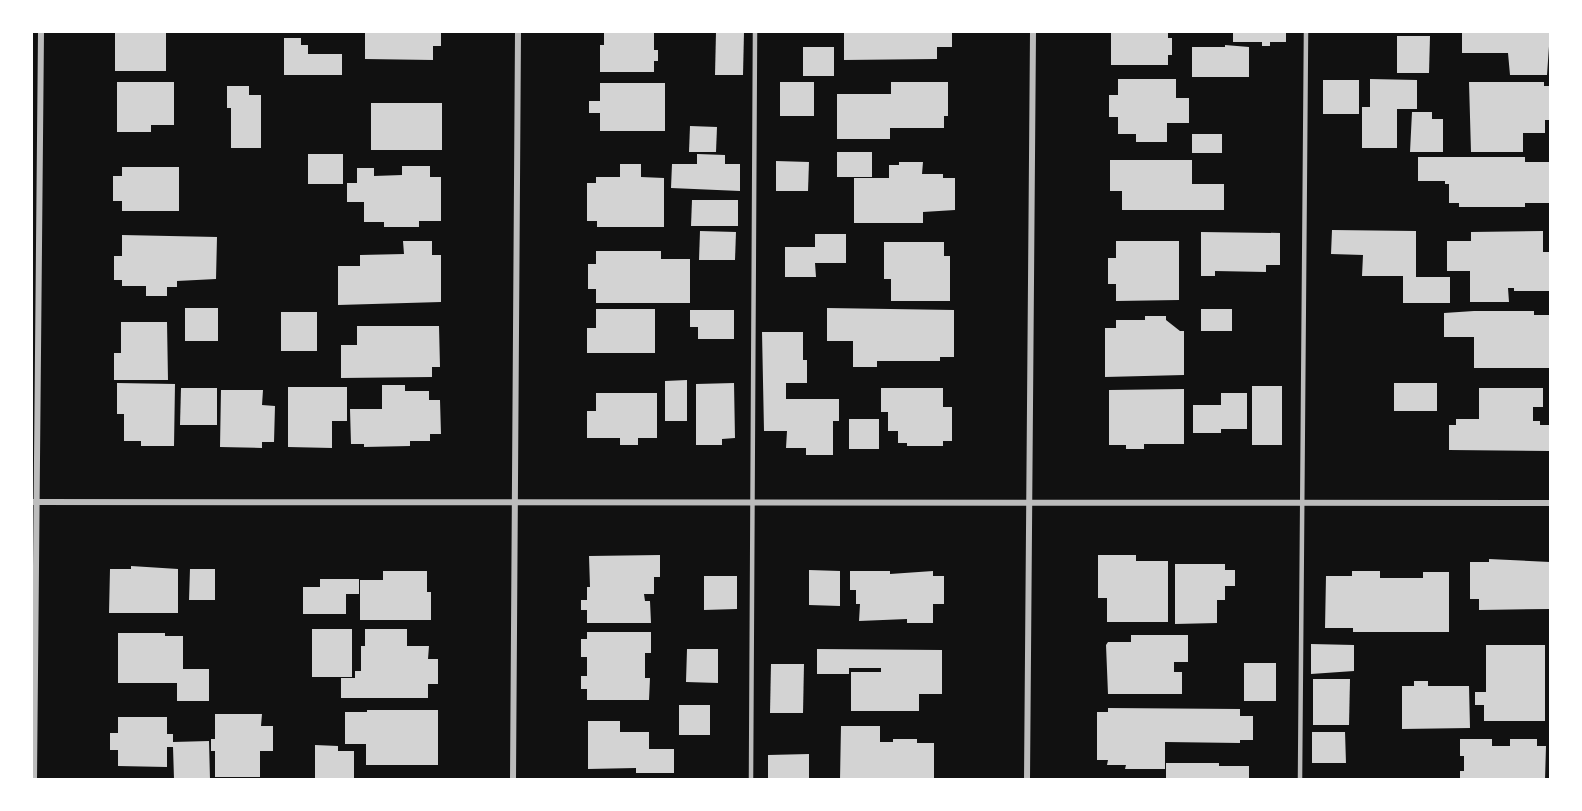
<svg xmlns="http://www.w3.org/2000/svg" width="1582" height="811" font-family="'DM Sans',sans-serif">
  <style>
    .building { fill: #d3d3d3 }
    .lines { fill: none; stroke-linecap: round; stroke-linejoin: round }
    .service { stroke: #bcbcbc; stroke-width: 4.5 }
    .minor { stroke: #bcbcbc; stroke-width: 6 }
  </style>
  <rect width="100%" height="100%" fill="#111"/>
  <g class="building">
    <rect x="115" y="32" width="51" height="39"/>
    <polygon points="365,32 441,32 441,46 433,46 433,60 365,59"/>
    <polygon points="604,32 654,32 654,50 658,50 658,61 654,61 654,72 600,72 600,45 604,45"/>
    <polygon points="716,32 744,32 743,75 715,75"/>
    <polygon points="844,32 952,32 952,47 937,47 937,59 844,60"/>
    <polygon points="1111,32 1168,32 1168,38 1172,38 1172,55 1168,55 1168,65 1111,65"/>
    <polygon points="1233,32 1286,32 1286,42 1270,42 1270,46 1262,46 1262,42 1233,42"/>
    <polygon points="1462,32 1550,32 1547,75 1510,75 1508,53 1462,53"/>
    <polygon points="1397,36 1430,36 1429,73 1397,73"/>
    <polygon points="284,38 301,38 301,45 308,45 308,54 342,54 342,75 284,75"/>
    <polygon points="1225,45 1249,47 1249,77 1192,77 1192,47 1225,47"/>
    <rect x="803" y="47" width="31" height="29"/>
    <polygon points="1118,79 1176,79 1176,98 1189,98 1189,123 1167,123 1167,142 1136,142 1136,134 1118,134 1118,117 1109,117 1109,95 1118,95"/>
    <polygon points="1370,79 1417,80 1417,109 1397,109 1397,148 1362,148 1362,107 1370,107"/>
    <rect x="1323" y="80" width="36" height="34"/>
    <polygon points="117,82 174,82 174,125 151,125 151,132 117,132"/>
    <rect x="780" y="82" width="34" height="34"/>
    <polygon points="891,82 948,82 948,116 944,116 944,128 890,128 890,139 837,139 837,94 891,94"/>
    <polygon points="1469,82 1544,82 1544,86 1550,86 1550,120 1545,120 1545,133 1523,133 1523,152 1471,152"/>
    <polygon points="600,83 665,83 665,131 600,131 600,113 589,113 589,101 600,101"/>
    <polygon points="227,86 249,86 249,95 261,95 261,148 231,148 231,108 227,108"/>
    <rect x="371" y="103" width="71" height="47"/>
    <polygon points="1412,112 1432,112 1432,119 1443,119 1443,152 1410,152"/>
    <polygon points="690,126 717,127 716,152 689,152"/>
    <rect x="1192" y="134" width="30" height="19"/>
    <rect x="837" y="152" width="35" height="25"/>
    <rect x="308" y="154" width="35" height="30"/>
    <polygon points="697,154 725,155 725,164 740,164 740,191 671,188 672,164 697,164"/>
    <polygon points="1418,157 1525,157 1525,162 1550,162 1550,203 1525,203 1525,207 1459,207 1459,203 1449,203 1449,184 1445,184 1445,181 1418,181"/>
    <polygon points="1110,160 1192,160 1192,184 1224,184 1224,210 1122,210 1122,191 1110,191"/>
    <polygon points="776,161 809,162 808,191 776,191"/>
    <polygon points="899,162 923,162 922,174 943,174 943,178 955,178 955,210 923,212 923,223 854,223 854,178 889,178 889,165 899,165"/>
    <polygon points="620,164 641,164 641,177 664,178 664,227 597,227 597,221 587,221 587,183 596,183 596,177 620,177"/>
    <polygon points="402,166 430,166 430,177 441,177 441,221 419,221 419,227 384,227 384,222 364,222 364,202 347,202 347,183 357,183 357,168 374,168 374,176 402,175"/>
    <polygon points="122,167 179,167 179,211 122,211 122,201 113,201 113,176 122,176"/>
    <polygon points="692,200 738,200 738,226 691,226"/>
    <polygon points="1332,230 1416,231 1416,277 1450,277 1450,303 1403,303 1403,276 1362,276 1363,255 1331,254"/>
    <polygon points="700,231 736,232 735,260 699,260"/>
    <polygon points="1543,231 1543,252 1550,252 1550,291 1514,291 1514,288 1508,288 1509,302 1470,302 1470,271 1447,271 1447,241 1471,241 1471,232"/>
    <polygon points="1201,232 1280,233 1280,265 1266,265 1266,272 1215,271 1215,276 1201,276"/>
    <polygon points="815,234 846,234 846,263 815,263 816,277 785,277 785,247 815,247"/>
    <polygon points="122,235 217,237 216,279 177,281 177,287 167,287 167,296 146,296 146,286 122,286 122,280 114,280 114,256 122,256"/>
    <polygon points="403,241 432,241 432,255 441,255 441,302 338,305 338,266 360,266 360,255 404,254"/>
    <polygon points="1116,241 1179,241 1179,300 1116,301 1116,284 1108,284 1108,258 1116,258"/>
    <polygon points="884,242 944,242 944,256 950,256 950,301 891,301 891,279 884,279"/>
    <polygon points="596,251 661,251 661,259 690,259 690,303 596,303 596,289 588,289 588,264 596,264"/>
    <rect x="185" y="308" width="33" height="33"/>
    <polygon points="827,308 954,310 954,357 940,357 940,361 877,361 877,367 853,367 853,341 827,341"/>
    <polygon points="596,309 655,309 655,353 587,353 587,328 596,328"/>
    <rect x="1201" y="309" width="31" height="22"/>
    <polygon points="690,310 734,310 734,339 698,339 698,327 690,327"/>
    <polygon points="1474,311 1534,311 1534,315 1550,315 1550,368 1474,368 1474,337 1444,337 1444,313"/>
    <rect x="281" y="312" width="36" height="39"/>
    <polygon points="1145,316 1166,316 1166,320 1180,331 1184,331 1184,375 1105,377 1105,328 1116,328 1116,320 1145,320"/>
    <polygon points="121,322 167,322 168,380 114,380 114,353 121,353"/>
    <polygon points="357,326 439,326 440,367 432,367 432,377 341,378 341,345 357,345"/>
    <polygon points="762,332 803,332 803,360 807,360 807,383 786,383 786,399 839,399 839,421 833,421 833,455 806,455 806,448 786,448 787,431 764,431"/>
    <polygon points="687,380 687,421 665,421 665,381"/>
    <polygon points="117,383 175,384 174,446 141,446 141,441 124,441 124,414 117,414"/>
    <polygon points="734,383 735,438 722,439 722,445 696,445 696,384"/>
    <rect x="1394" y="383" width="43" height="28"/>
    <polygon points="382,385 405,385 405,391 429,391 429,400 440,400 441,434 430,434 430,441 410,441 410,446 364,447 364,444 351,444 350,409 382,409"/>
    <rect x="1252" y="386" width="30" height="59"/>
    <polygon points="288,387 347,387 347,421 332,421 332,448 288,447"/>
    <polygon points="181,388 217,388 217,425 180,425"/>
    <polygon points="881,388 943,388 943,407 952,407 952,441 943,441 943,446 907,446 907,443 898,443 898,431 888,431 888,412 881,412"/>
    <polygon points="1479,388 1543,388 1543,407 1533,407 1533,421 1540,421 1540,425 1550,425 1550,451 1449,450 1449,425 1456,425 1456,419 1479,419"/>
    <polygon points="1184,389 1184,444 1144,444 1144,449 1126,449 1126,445 1109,445 1109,390"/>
    <polygon points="221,390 263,390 262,405 275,406 274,442 262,442 262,448 220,447"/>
    <polygon points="596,393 657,393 657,438 638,438 638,445 620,445 620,438 587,438 587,411 596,411"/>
    <polygon points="1221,393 1247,393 1247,429 1221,429 1221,433 1193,433 1193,405 1221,405"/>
    <rect x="849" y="419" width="30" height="30"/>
    <polygon points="660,555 660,577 654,577 654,594 644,594 645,601 650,601 651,623 587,623 587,610 581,610 581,600 587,600 587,587 590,587 589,556"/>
    <polygon points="1098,555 1136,555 1136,561 1168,561 1168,622 1107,622 1107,598 1098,598"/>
    <polygon points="1489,559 1550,562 1550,609 1479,610 1479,599 1470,599 1470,562 1489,562"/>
    <polygon points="1175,564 1225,564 1225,570 1235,570 1235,586 1225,586 1225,600 1217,600 1217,623 1175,624"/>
    <polygon points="131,566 178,569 178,613 109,613 110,569 131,569"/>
    <polygon points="190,569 215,569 215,600 189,600"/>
    <polygon points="809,570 840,571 840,606 809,605"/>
    <polygon points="383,571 427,571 427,592 431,592 431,620 360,620 360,580 383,580"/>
    <polygon points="850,571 890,571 890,574 933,571 933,576 944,576 944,604 933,604 933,623 907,623 907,619 859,621 860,604 856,604 856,590 850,590"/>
    <polygon points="1352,571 1380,571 1380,578 1423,578 1423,572 1449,572 1449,632 1353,632 1353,628 1325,628 1326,576 1352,576"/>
    <polygon points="704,576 737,576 737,609 704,610"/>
    <polygon points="320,579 359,579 359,594 346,594 346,614 303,614 303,587 320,587"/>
    <rect x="312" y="629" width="40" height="48"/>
    <polygon points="365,629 407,629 407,646 429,646 428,659 438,659 438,684 428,684 428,698 341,698 341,678 355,678 355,671 361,671 361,646 365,646"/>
    <polygon points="587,632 651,632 651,653 645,653 645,678 650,678 649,700 587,700 587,689 581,689 581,676 587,676 587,657 581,657 581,639 587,639"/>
    <polygon points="118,633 165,633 165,636 183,636 183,669 209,669 209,701 177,701 177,683 118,683"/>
    <polygon points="1131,635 1188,635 1188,662 1174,662 1174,672 1182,672 1182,694 1108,694 1106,645 1108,642 1131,642"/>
    <polygon points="1311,644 1354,645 1354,671 1311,674"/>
    <polygon points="1486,645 1545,645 1545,721 1484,721 1484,705 1475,705 1475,692 1486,692"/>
    <polygon points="687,649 718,649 718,683 686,682"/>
    <polygon points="817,649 942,650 942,694 919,694 919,711 851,711 851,672 881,672 881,668 849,668 849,674 817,674"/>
    <rect x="1244" y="663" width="32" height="38"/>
    <polygon points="771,664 804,664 803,713 770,713"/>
    <polygon points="1313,679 1350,679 1349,725 1313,725"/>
    <polygon points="1414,681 1428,681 1428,686 1469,686 1470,728 1402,729 1402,686 1414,686"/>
    <rect x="679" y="705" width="31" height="30"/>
    <polygon points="1108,708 1240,709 1240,716 1253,716 1253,740 1240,740 1240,743 1165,742 1165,769 1125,769 1126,765 1107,765 1108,760 1097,760 1097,712 1108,712"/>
    <polygon points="367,710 438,710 438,765 366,765 366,744 345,744 345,712 367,712"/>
    <polygon points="215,714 262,714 261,726 273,726 273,751 260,751 260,777 215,777 215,751 211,751 211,739 215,739"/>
    <polygon points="118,717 167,717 167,734 173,734 173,742 209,741 210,779 174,779 173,747 167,747 167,767 118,766 118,750 110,750 110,733 118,733"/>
    <polygon points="588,721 620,721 620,732 649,732 649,749 674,749 674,773 636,773 636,768 588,769"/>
    <polygon points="841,726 880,726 880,742 893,742 893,739 917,739 917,743 934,743 934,780 840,780"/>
    <polygon points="1312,732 1345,732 1346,763 1312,763"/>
    <polygon points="1460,739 1492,739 1492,746 1510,746 1510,739 1537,739 1537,746 1546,746 1545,780 1460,780 1460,771 1464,771 1464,756 1460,756"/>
    <polygon points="315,745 338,746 338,751 354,751 354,779 315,779"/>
    <polygon points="809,754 809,780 768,780 768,755"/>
    <polygon points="1166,763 1219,763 1219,766 1249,766 1249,780 1166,780"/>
  </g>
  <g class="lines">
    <g class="service">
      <polyline points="751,780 755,32"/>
      <polyline points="1300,780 1306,32"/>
    </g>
    <g class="minor">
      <polyline points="32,502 1550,503"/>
      <polyline points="34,780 41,32"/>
      <polyline points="513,780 518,32"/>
      <polyline points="1027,780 1033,32"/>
    </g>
  </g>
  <rect width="1582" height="811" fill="none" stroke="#ffffff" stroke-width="66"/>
</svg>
